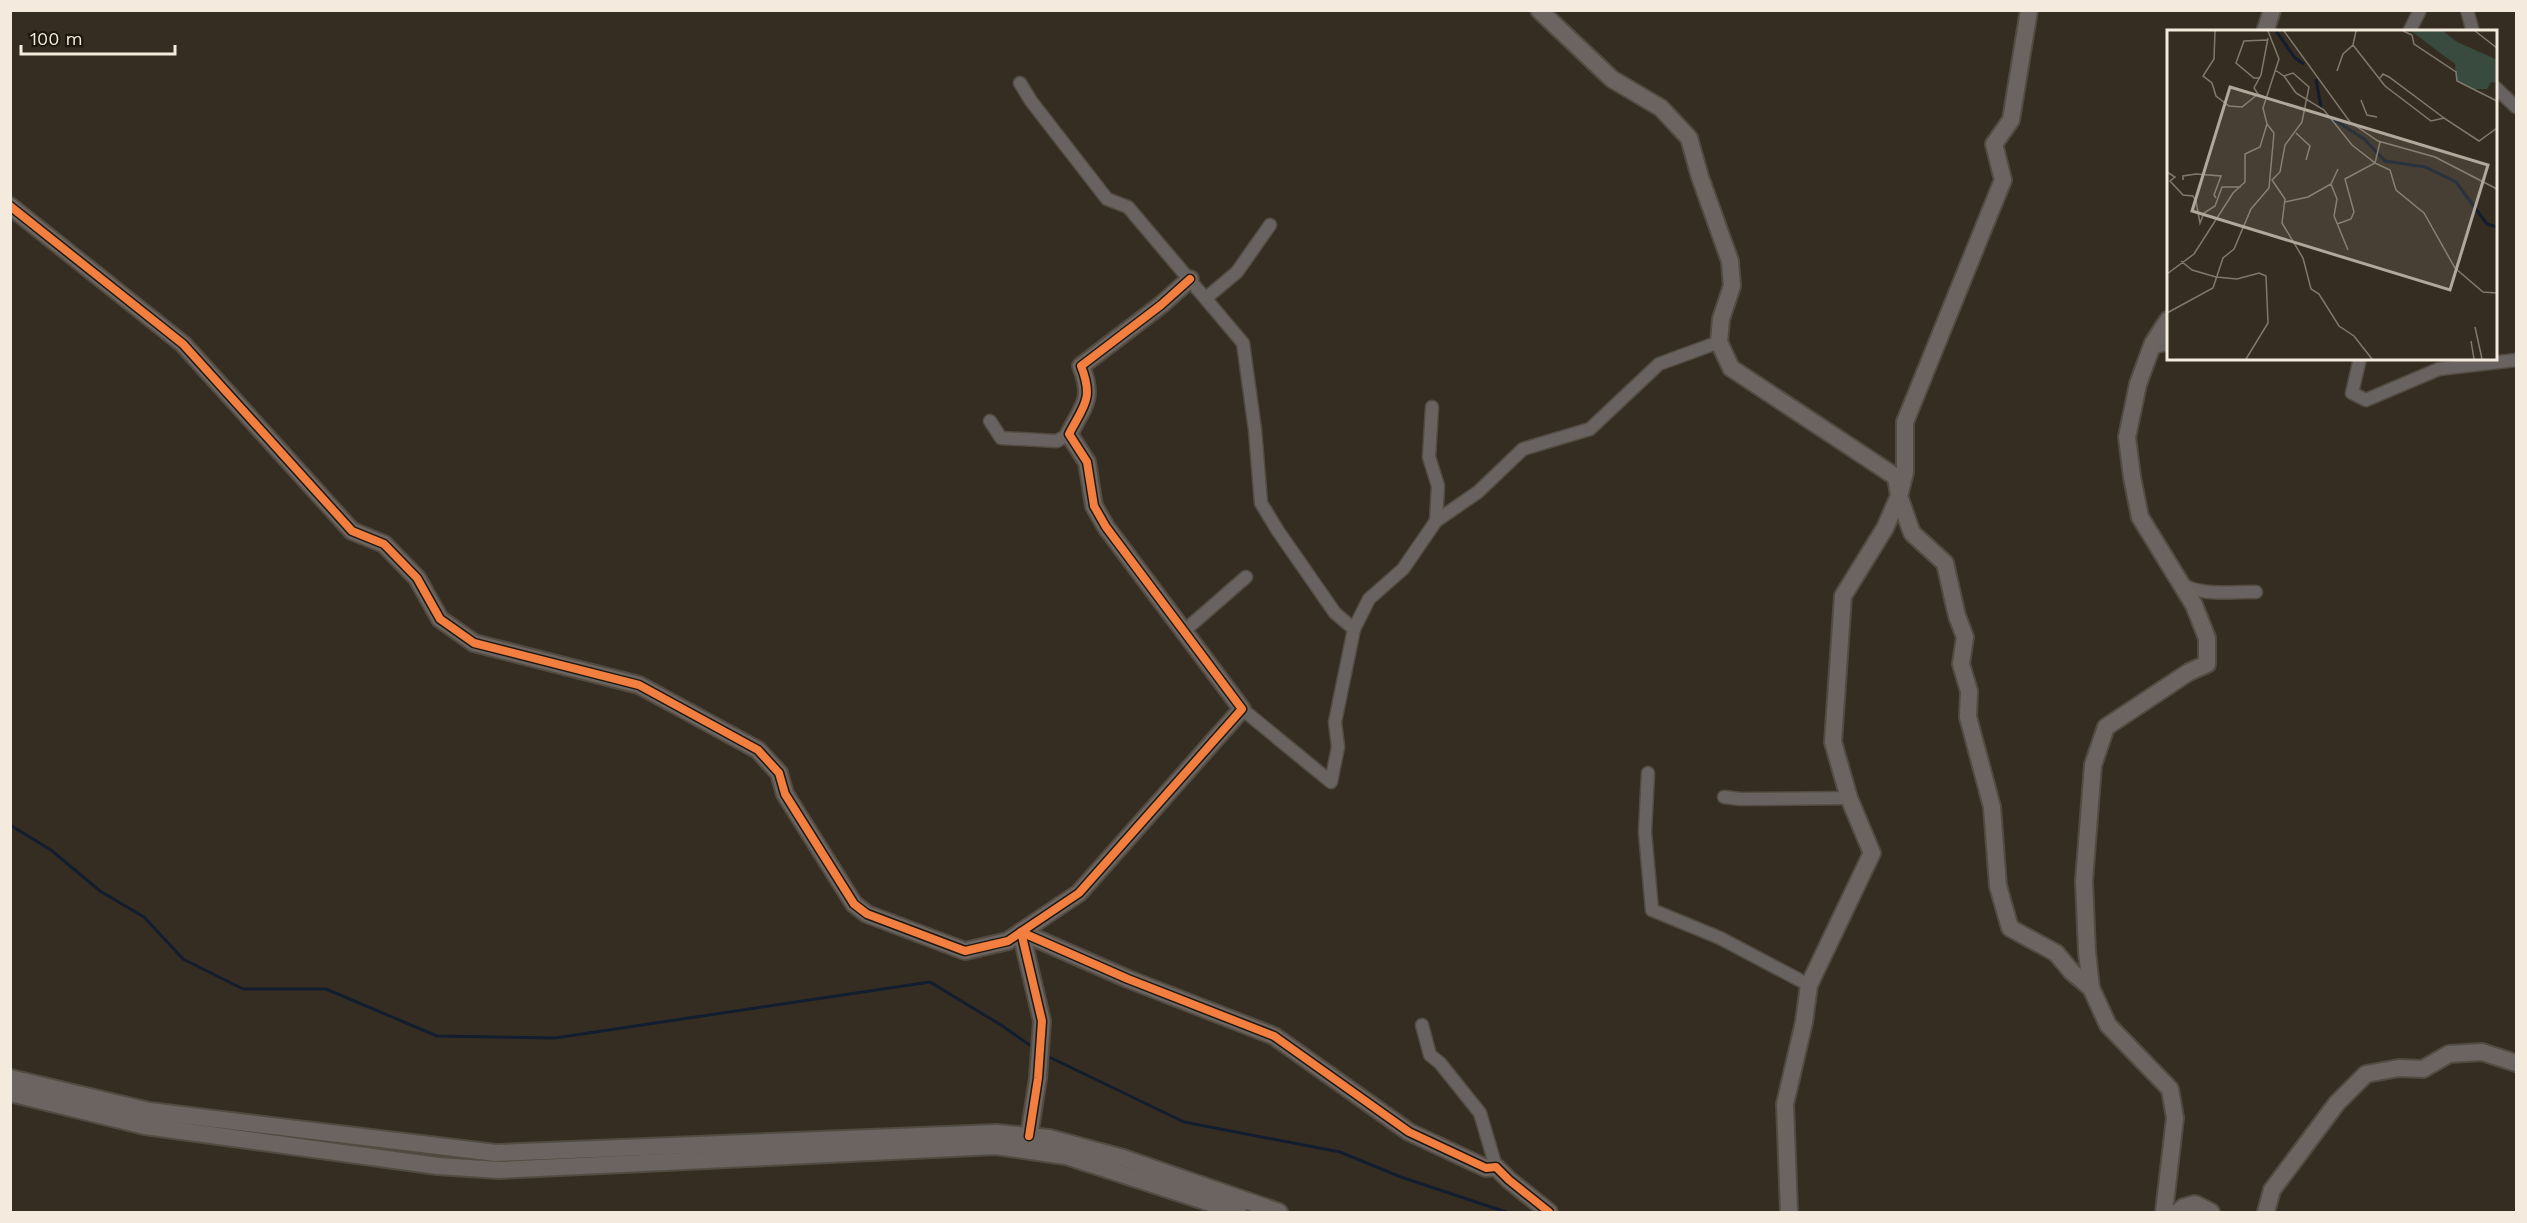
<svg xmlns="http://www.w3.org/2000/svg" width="2527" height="1223" font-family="'Work Sans',sans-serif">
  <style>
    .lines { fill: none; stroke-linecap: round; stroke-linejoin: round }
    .stream { stroke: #121e30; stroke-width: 3 }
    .street-casing { stroke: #524b41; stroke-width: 15 }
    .secondary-casing { stroke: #524b41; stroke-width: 20 }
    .street { stroke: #686360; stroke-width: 12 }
    .secondary { stroke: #6b6460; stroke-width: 16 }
    .cycleway-casing { stroke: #1f180f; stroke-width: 11 }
    .cycleway { stroke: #f27e40; stroke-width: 8 }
    .inset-river { fill: none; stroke: #121e30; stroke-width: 3 }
    .inset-road { fill: none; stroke: #81796d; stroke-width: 1.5 }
    .view { fill: #b1a89c; fill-opacity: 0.15; stroke: #b1a89c; stroke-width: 3 }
    .inset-edge { fill: none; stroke: #f4ebde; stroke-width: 3 }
  </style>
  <rect width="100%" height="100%" fill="#352d21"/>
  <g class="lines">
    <g class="stream">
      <polyline points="10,825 51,850 100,891 144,917 183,959 243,989 326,989 437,1036 555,1038 930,982 1001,1025 1034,1048"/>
      <polyline points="1045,1055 1184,1122 1340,1152 1401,1177 1506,1212"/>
    </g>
    <g class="street-casing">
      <g id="street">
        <polyline points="2467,10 2473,32"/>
        <polyline points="2409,32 2420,10"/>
        <polyline points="1020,83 1031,101 1107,199 1128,207 1243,343 1255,430 1261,503 1278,531 1335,613 1354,629 1335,722 1338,747 1331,782 1242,709"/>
        <polyline points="2496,88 2516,107"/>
        <polyline points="1206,298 1237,272 1270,225"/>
        <polyline points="2151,348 2168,344"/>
        <polyline points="2360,358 2352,393 2366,400 2439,369 2516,360"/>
        <polyline points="1432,407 1429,457 1438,486 1436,521"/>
        <polyline points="990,421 1001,438 1057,441 1069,434"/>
        <path d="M2181,583C2198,597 2234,591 2256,592"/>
        <polyline points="1354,629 1369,599 1403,569 1436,521 1478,492 1523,449 1590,429 1659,364 1719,342"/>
        <polyline points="1184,631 1246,577"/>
        <polyline points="1648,773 1645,832 1652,910 1720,938 1809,985"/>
        <polyline points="1724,797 1740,799 1849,798"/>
        <polyline points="1422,1025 1430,1055 1440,1063 1480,1113 1496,1167"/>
      </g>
    </g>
    <g class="secondary-casing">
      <g id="secondary">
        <polyline points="1539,10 1612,79 1661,108 1689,138 1700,177 1730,261 1732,286 1721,319 1719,342 1731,368 1896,477 1899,496 1885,528 1843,596 1833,742 1849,798 1872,853 1809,985 1804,1022 1785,1104 1789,1212"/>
        <polyline points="2029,10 2011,120 1994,144 2003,180 1905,422 1905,472 1899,496 1912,533 1945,563 1957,616 1965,637 1961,664 1969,691 1968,717 1992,807 1998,886 2010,928 2056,953 2072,972 2091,988"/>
        <polyline points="2265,32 2272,10"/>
        <polyline points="10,206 183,344 352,531 384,544 417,578 440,619 474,643 639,685 758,750 779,773 785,794 854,904 867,914 965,951 1008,941 1021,932 1042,1021 1038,1078 1029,1136"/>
        <path d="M1190,279L1161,305L1081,366C1094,399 1084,405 1069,434L1087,462L1094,506L1106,527L1242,709L1079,893L1021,932L1128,979L1274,1036L1409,1132L1486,1168L1496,1167L1509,1180L1549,1212"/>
        <polyline points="10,1078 149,1111 496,1153 996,1133 1049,1138 1123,1158 1279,1212"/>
        <polyline points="10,1093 145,1126 438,1166 499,1170 996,1146 1066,1156 1238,1212"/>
        <polyline points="2164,1212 2175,1118 2170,1089 2108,1025 2091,988 2087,952 2084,881 2093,765 2106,727 2189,672 2207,664 2207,638 2194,605 2140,517 2132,477 2127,437 2138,384 2153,343 2168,320"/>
        <polyline points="2178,1212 2184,1207 2195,1204 2211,1212"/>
        <polyline points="2266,1212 2272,1190 2337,1103 2366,1074 2399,1068 2423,1069 2449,1054 2482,1052 2516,1063"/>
      </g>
    </g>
    <use href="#street" class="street"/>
    <use href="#secondary" class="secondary"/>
    <g class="cycleway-casing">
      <g id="cycleway">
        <polyline points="10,206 183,344 352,531 384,544 417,578 440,619 474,643 639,685 758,750 779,773 785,794 854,904 867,914 965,951 1008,941 1021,932 1042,1021 1038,1078 1029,1136"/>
        <path d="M1190,279L1161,305L1081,366C1094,399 1084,405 1069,434L1087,462L1094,506L1106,527L1242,709L1079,893L1021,932L1128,979L1274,1036L1409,1132L1486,1168L1496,1167L1509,1180L1549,1212"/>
      </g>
    </g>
    <use href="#cycleway" class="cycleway"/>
  </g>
  <g transform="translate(2167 30)">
    <rect width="330" height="330" fill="#352d21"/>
    <path d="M244,1H276L290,12L322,26L330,30V53L324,52L320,59H306L289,50L288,34Z" fill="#394a3f"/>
    <path class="inset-river" d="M109,1L128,28L137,34M149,49L154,77M166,89L197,109L218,131L258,137L289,152L320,194L330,197"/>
    <path class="inset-road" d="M48,1L47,29L36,46L45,53L49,66L62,76L75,77L91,64L100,68M117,1L183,92L211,111L268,127L330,159M236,1L245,5L247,14L289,42L290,51L330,71M308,1L330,18M186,15L218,56L264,91L277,88L312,111L330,98M108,40L117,46L126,43L142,57L135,92L118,115L113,142L105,150L118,169L115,193L136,228L144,259L152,264L172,296L187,306L205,329M170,41L176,24L186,15L189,1M117,46L129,63L157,80L185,115L208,133L178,149L187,182L184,189L170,194M93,48H87L69,33L77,11L100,10M213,48L216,44L222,47L277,88M91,64L87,58L94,45L101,8M194,70L200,85L210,87M129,103L143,116L139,130M213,112L208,133L223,140L229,160L257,183L288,238L316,262L330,263M171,139L164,154L170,169L167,186L181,220M0,142L8,147L3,151L16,165L26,166L29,171L33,193L37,183L48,176L55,157H74M16,150V146L29,144L54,146L47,165L49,168M118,172L141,167L164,154M14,231L25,240L49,247L70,249L92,243L99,246L101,293L79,329M0,244L27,224L66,163L78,152V124L93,117L100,94L96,78L112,29L101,1M0,283L46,258L56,228L67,219L84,179L102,158L107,103L100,94M308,297L315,329M304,311L307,329"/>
    <path class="view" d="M63,57L321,135L283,260L25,181Z"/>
    <rect width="330" height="330" class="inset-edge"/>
  </g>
  <rect width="2527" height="1223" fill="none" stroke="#f4ebde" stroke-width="24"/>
  <path d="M21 45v9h154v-9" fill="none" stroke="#f4ebde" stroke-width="3"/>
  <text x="30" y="45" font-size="18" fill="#f4ebde" stroke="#1f180f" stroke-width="4.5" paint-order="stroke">100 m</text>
</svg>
